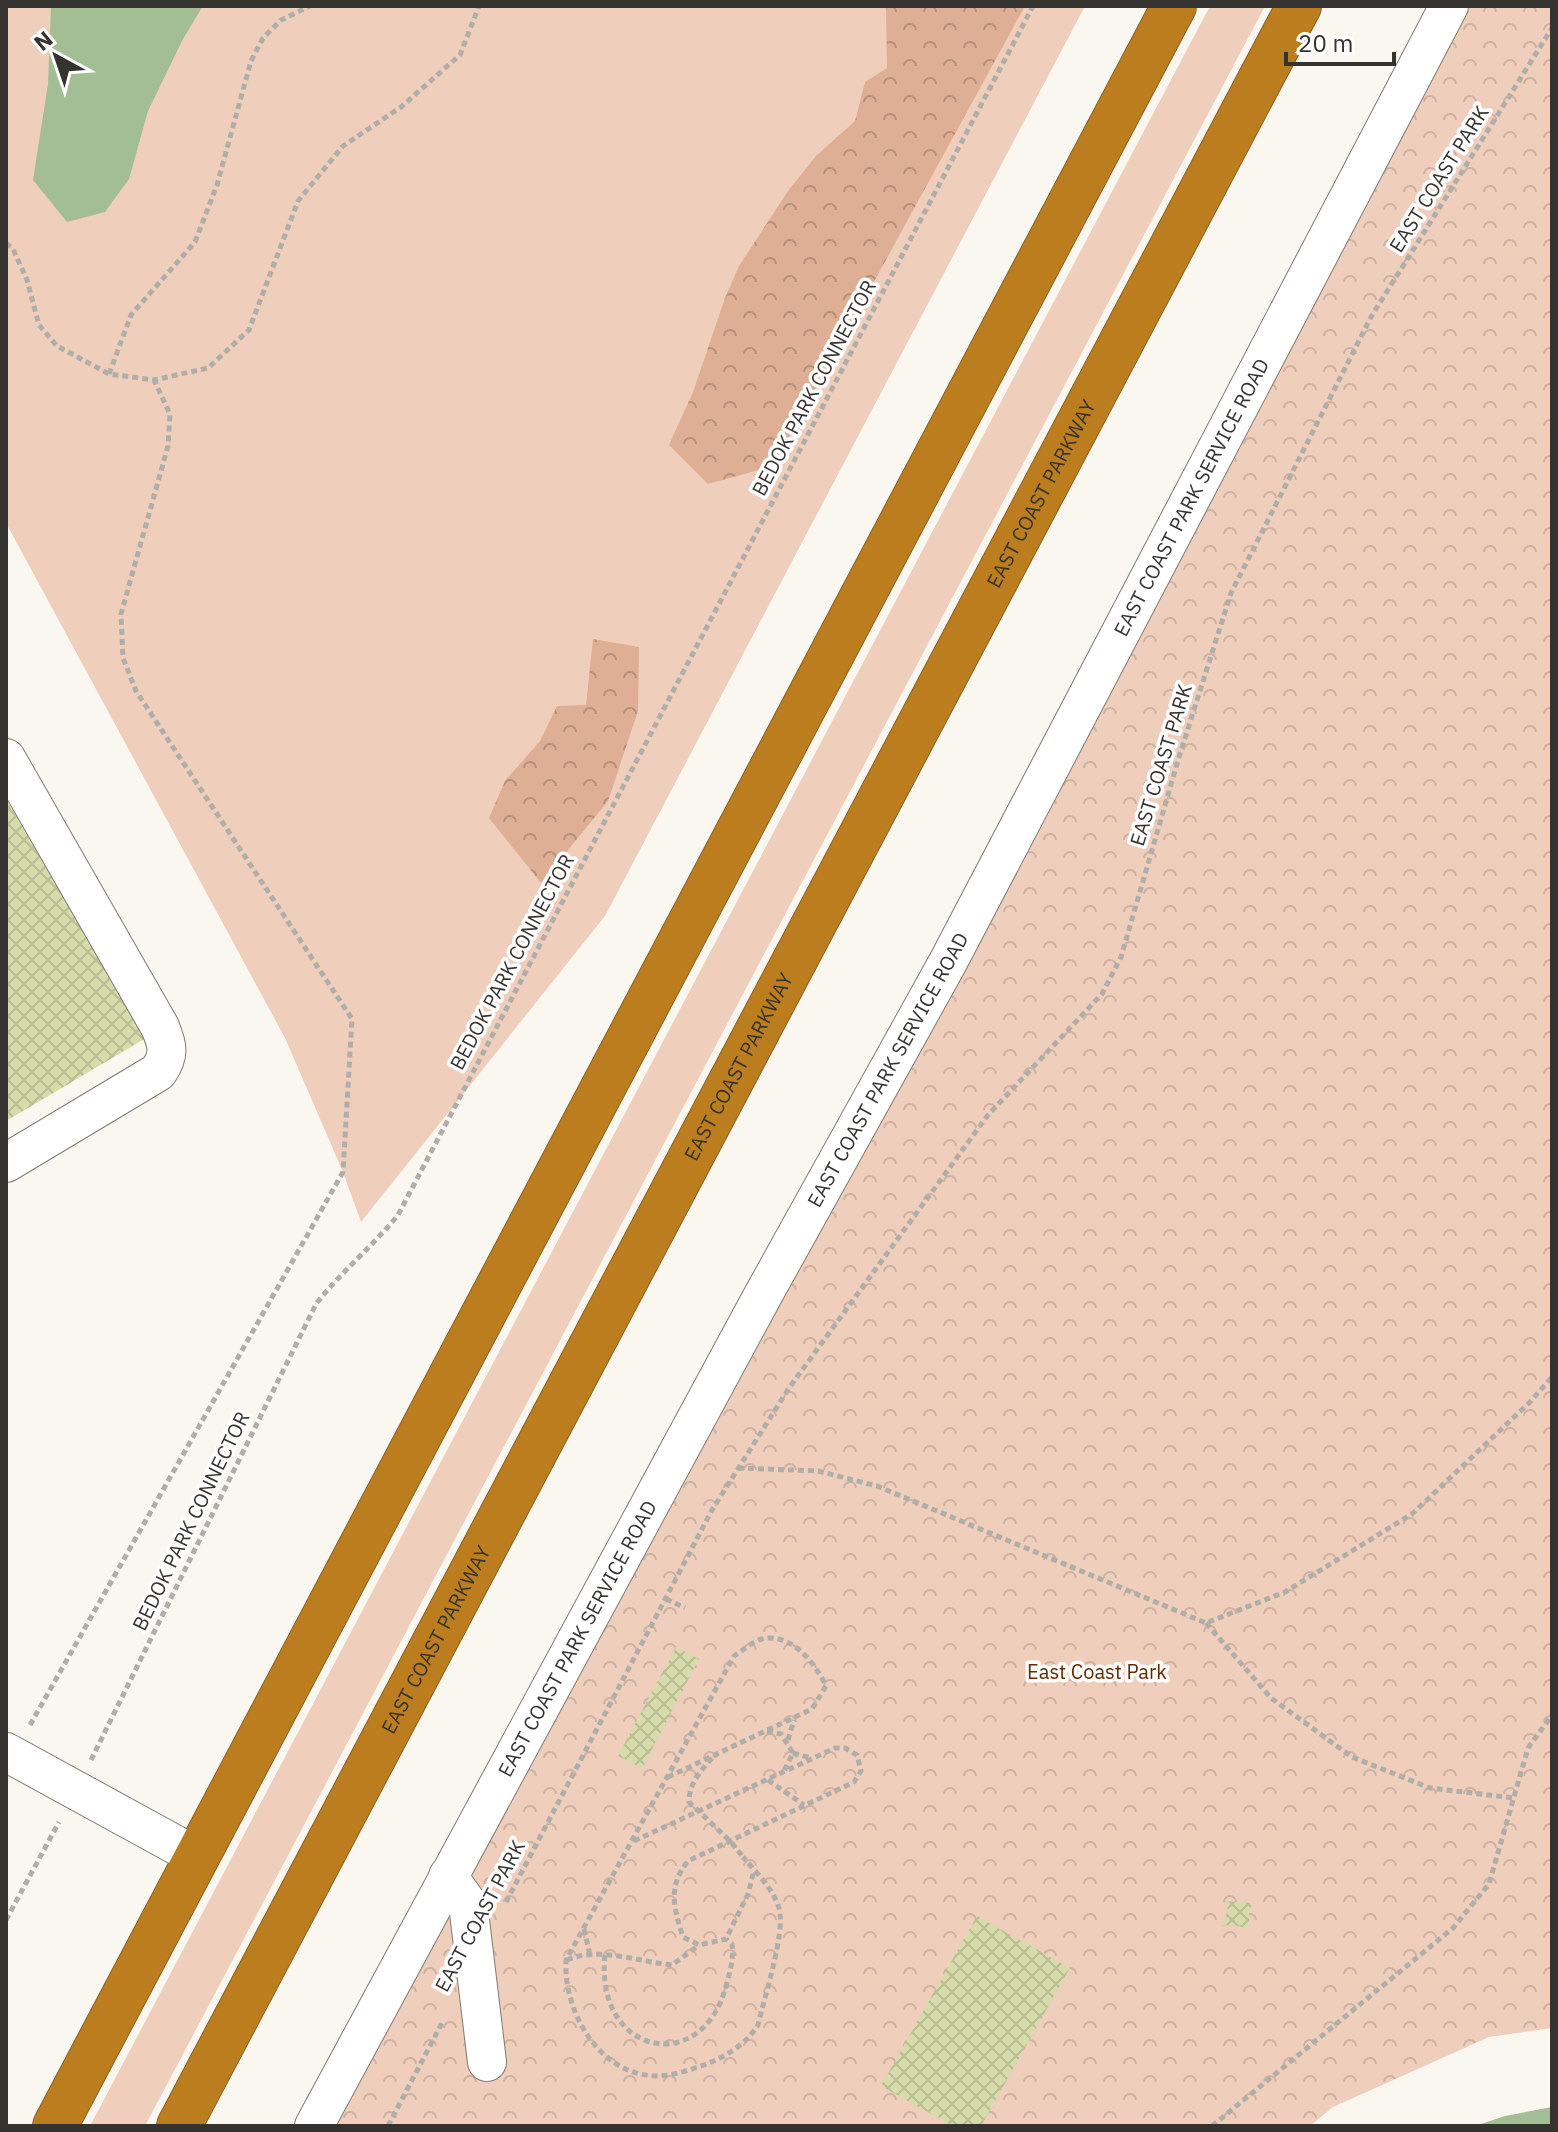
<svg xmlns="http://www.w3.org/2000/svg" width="1558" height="2132" font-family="'IBM Plex Sans',sans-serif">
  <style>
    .grass { fill: #efcebc }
    .forest { fill: url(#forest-crowns) }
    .park { fill: url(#park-crowns) }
    .water { fill: #a3be94 }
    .building { fill: url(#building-cross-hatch) }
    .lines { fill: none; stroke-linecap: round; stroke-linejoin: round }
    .minor-casing { stroke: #7d7b74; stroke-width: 40 }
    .highway-casing { stroke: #8c6324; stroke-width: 46 }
    .path { stroke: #b1aea9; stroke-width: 5; stroke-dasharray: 6 4; stroke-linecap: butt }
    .minor { stroke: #fff; stroke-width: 38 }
    .highway { stroke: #bb7d1e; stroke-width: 44 }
    .labels { text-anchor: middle; stroke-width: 7; stroke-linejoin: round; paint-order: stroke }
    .street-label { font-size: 20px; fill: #343330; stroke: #fff }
    .park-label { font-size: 20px; fill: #622900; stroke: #fff }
  </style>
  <defs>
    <pattern id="forest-crowns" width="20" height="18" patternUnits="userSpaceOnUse" patternTransform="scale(2)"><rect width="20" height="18" fill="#deaf95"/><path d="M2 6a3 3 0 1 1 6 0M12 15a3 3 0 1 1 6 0" fill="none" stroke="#b58f7a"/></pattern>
    <pattern id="park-crowns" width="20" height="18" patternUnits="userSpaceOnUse" patternTransform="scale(2)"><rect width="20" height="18" fill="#efcebc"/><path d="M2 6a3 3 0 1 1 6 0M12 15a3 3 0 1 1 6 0" fill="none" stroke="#ceb1a2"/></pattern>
    <pattern id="building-cross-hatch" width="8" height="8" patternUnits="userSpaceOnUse" patternTransform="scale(2)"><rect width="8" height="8" fill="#d6dcaa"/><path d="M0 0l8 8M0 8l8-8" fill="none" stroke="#b8bd93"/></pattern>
  </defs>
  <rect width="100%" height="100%" fill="#faf7f0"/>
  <g class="grass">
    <polygon points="6,6 1085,6 605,916 361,1222 343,1172 285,1038 6,523"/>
    <polygon points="1210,6 1265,6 145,2126 90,2126"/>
  </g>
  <g class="forest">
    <polygon points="886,6 1025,6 773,466 708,484 669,445 693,392 725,298 739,266 788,191 816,156 855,121 865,82 887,68"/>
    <polygon points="593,639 639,647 638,711 608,801 541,883 489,818 505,781 540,741 557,706 586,705"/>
  </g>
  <polygon class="park" points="1458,6 1552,6 1552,2028 1489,2037 1333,2107 1310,2126 333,2126"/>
  <g class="water">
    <polygon points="51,6 203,6 183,39 148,111 129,179 105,212 67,222 33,180 48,84"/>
    <polygon points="1552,2107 1552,2126 1475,2126 1505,2116"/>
  </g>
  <g class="building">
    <polygon points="6,799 146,1038 6,1121"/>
    <polygon points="676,1647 699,1659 642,1768 618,1756"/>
    <polygon points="1225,1901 1252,1903 1249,1912 1249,1929 1233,1925 1222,1926 1228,1909"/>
    <polygon points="977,1916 1070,1968 981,2126 953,2126 881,2086"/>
  </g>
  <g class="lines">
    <g class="minor-casing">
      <g id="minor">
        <path d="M6,758L160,1027C168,1046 170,1055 158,1072L6,1163"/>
        <polyline points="6,1752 196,1856"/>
        <polyline points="448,1876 468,1904 487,2062"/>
        <path id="s1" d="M314,2126L762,1297L948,962L1449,6"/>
      </g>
    </g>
    <g class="highway-casing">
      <g id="highway">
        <polyline points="55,2126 1174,6"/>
        <path id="s2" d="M179,2126L1299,6"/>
      </g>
    </g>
    <g class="path">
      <polyline points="6,243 13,249 27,280 39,325 57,346 109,374 154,380 208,368 249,330 298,201 343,146 401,107 460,55 479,6"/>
      <polyline points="109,374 131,315 195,242 217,185 251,61 263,38 281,20 310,6"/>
      <polyline points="738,1468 818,1471 877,1486 1206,1623 1285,1592 1412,1514 1530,1402 1552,1377"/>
      <polyline points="666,1599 685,1608"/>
      <polyline points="1206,1623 1271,1698 1352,1757 1430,1788 1514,1798"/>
      <polyline points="30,1725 343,1172 352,1019 136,691 123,658 121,614 168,446 170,414 154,380"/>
      <polyline points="767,1731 781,1734 793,1753 784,1771"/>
      <polyline points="788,1740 794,1720"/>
      <polyline points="793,1753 811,1758"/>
      <path d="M712,1758C700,1772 689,1783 689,1802L730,1841L744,1858"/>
      <path d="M91,1760L316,1304C341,1272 372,1247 398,1215L1033,6"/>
      <path d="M668,1777L812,1709L826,1686C815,1663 791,1632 762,1639C753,1641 742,1651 734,1656L566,1960C563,2011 599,2075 656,2076C671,2076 690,2070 704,2065C727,2056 745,2045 758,2025C764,1998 786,1932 779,1908C773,1889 756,1872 743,1857"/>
      <polyline points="768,1780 804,1805"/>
      <path d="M634,1841L835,1748H845L857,1755L861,1771L854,1782L688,1861C667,1887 674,1908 683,1937L699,1945L726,1939L748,1894L753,1874L751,1870"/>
      <polyline points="506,1902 712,1510 789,1388 988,1115 1102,994 1121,957 1179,757 1231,593 1371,317 1552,28"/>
      <polyline points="6,1920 59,1822"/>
      <polyline points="584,1929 590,1955"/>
      <path d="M605,1955C594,2055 702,2078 726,1986C730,1971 734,1959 732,1944L726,1939"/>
      <path d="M567,1960C599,1946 639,1962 672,1965L699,1945"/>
      <polyline points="388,2126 443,2021"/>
      <polyline points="1212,2126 1453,1928 1489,1884 1528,1748 1552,1715"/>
    </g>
    <use href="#minor" class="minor"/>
    <use href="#highway" class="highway"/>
  </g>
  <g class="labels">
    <g class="street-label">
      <text transform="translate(1439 179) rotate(-58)" y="7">EAST COAST PARK</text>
      <text transform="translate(814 388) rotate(-62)" y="7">BEDOK PARK CONNECTOR</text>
      <text dy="7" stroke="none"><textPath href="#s2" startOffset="1846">EAST COAST PARKWAY</textPath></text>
      <text dy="7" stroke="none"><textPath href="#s1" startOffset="1850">EAST COAST PARK SERVICE ROAD</textPath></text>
      <text transform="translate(1161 765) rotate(-73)" y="7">EAST COAST PARK</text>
      <text transform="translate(512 962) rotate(-62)" y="7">BEDOK PARK CONNECTOR</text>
      <text dy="7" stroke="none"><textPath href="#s2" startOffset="1198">EAST COAST PARKWAY</textPath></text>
      <text dy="7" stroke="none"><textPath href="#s1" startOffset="1202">EAST COAST PARK SERVICE ROAD</textPath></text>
      <text transform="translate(191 1521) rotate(-64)" y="7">BEDOK PARK CONNECTOR</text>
      <text dy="7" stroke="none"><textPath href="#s1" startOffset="554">EAST COAST PARK SERVICE ROAD</textPath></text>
      <text dy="7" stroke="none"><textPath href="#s2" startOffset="550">EAST COAST PARKWAY</textPath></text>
      <text transform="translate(480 1916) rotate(-62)" y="7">EAST COAST PARK</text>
    </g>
    <g class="park-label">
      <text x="1097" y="1679">East Coast Park</text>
    </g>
  </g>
  <rect width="1558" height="2132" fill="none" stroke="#343330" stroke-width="16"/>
  <g transform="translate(56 56) rotate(320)" stroke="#ffffff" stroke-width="6" paint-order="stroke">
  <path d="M0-6L14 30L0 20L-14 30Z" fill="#343330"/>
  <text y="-12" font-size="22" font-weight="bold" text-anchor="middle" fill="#343330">N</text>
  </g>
  <path d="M1286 52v12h108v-12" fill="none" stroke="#343330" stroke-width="4"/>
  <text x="1298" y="52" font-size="24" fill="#343330" stroke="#ffffff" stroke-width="6" paint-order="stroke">20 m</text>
</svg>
